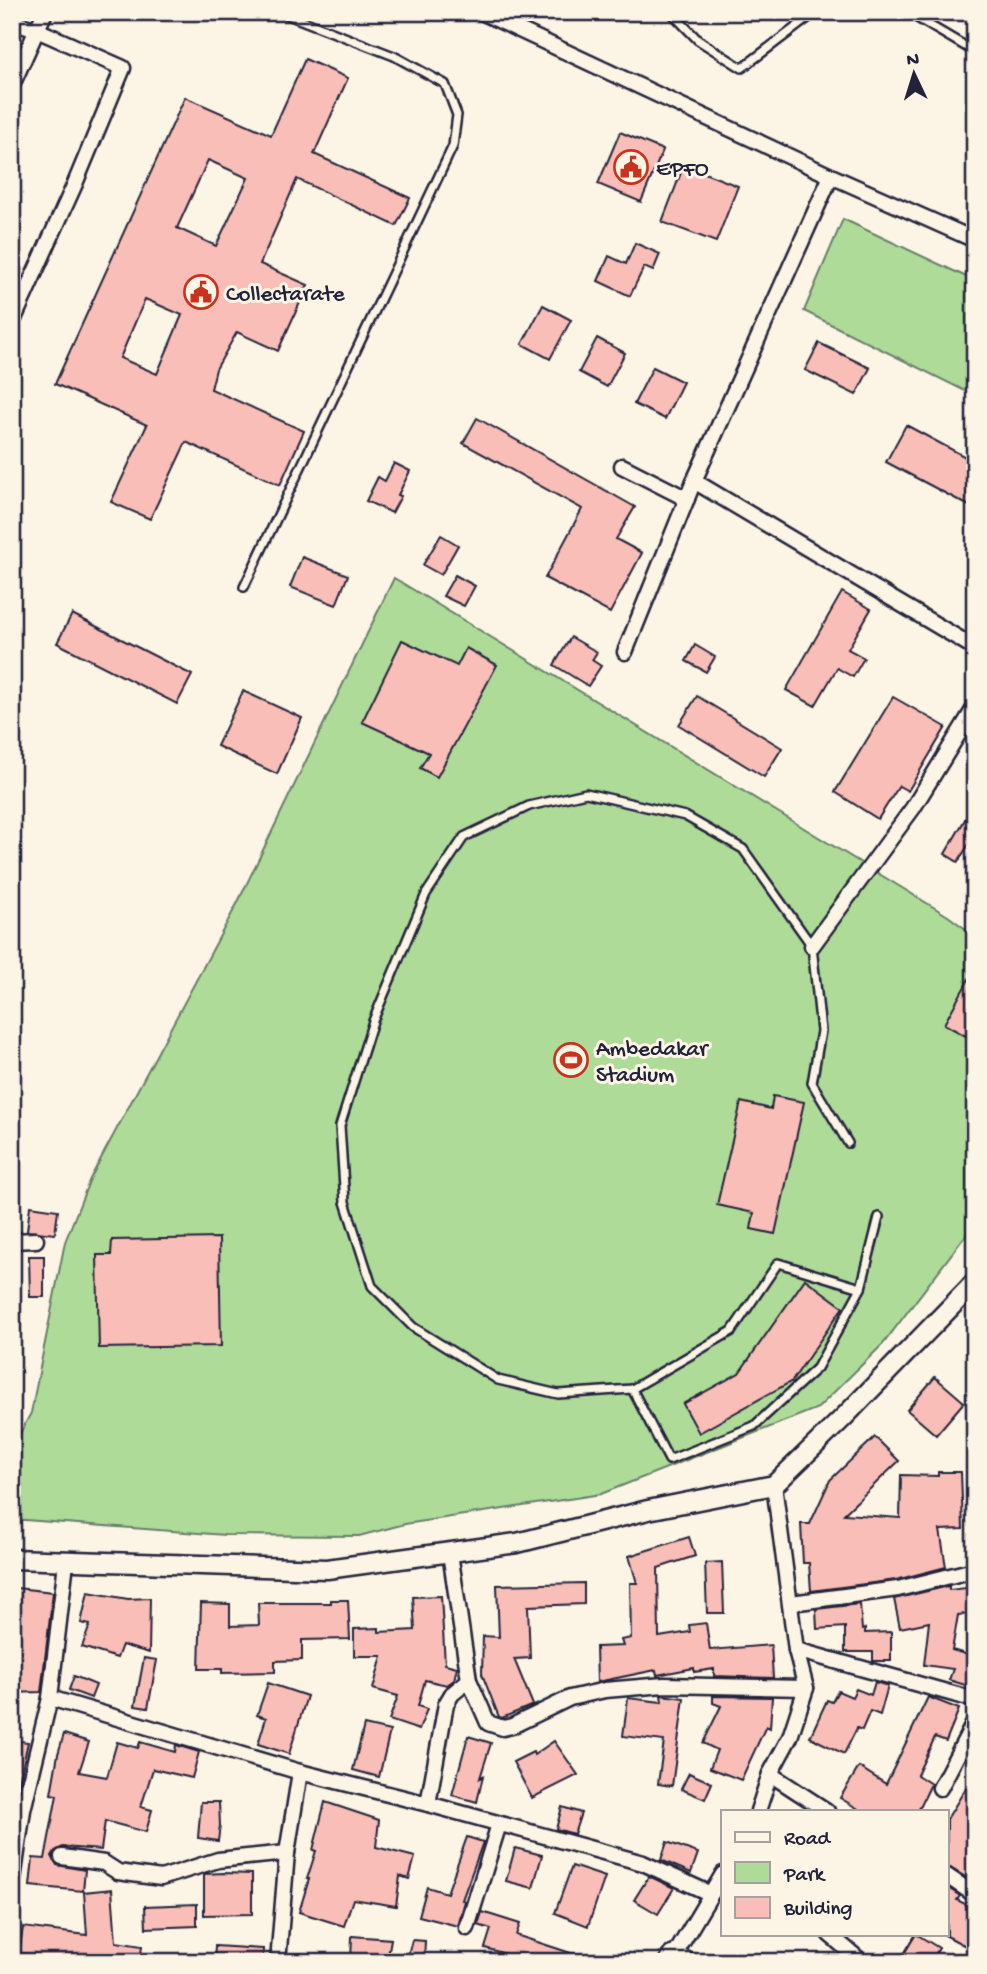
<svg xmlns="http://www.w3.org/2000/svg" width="987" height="1974" font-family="'Gochi Hand',sans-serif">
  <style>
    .green { fill: #afdb99; stroke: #687e6a; stroke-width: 2 }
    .building { fill: #f9beb7; stroke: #22223b; stroke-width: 2; fill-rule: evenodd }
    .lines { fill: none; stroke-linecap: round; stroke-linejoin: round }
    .service-casing { stroke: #22223b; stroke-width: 12 }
    .minor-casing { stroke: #22223b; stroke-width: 19 }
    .tertiary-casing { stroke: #22223b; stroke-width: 23 }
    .service { stroke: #fcf5e5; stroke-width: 7 }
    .minor { stroke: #fcf5e5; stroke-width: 14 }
    .tertiary { stroke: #fcf5e5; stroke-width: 18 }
    .labels { text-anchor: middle; stroke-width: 6; stroke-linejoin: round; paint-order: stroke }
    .poi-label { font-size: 23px; fill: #22223b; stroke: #fcf5e5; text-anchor: start }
  </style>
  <rect width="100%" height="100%" fill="#fcf5e5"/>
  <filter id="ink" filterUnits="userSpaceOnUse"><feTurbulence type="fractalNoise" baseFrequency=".0143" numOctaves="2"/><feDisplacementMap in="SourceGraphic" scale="14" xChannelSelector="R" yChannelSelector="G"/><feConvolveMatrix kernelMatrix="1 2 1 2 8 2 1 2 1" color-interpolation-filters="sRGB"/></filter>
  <g filter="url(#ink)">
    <g class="green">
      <polygon points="843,219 975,281 975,396 804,311"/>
      <polygon points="394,578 948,916 975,936 975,1223 883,1344 818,1408 601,1494 405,1524 359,1536 225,1535 12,1519 12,1448 31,1413 65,1242 90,1179 238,902"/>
    </g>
    <g class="building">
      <path d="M305,59L348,78L314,154L410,198L396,226L297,179L260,264L308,285L278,351L237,332L216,369L211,389L304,431L280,485L186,442L150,519L111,502L147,425L55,384L185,97L271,135ZM208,160L248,178L216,246L177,228ZM145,299L182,315L157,374L120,358Z"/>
      <polygon points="620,132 663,150 641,202 598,184"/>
      <polygon points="684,165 738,186 716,242 662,222"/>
      <polygon points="635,243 660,254 653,271 644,267 630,296 598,281 609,256 626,264"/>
      <polygon points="543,305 571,320 550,359 522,344"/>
      <polygon points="597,338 625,353 607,387 579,372"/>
      <polygon points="819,343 870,368 856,395 805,370"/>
      <polygon points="653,367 683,382 665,419 634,404"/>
      <polygon points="477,418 635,507 616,539 642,553 610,613 545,578 582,509 463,443"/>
      <polygon points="906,425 975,462 975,509 886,462"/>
      <polygon points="394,463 410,471 398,495 401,496 392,513 366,501 378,477 385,481"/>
      <polygon points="441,535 458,545 441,575 423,565"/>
      <polygon points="302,557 348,575 336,605 290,587"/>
      <polygon points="455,575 475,586 464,606 443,596"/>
      <polygon points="842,592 871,609 848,649 864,658 853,677 837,668 815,706 786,690"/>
      <polygon points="72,614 192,675 177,704 57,643"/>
      <polygon points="571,637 597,652 592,660 601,666 588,686 554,665"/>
      <polygon points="402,640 457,666 466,648 497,665 437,777 420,768 429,753 362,722"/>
      <polygon points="695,645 715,657 706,672 686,661"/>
      <polygon points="243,691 302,718 277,774 217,746"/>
      <polygon points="697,696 782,748 764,777 679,725"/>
      <polygon points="893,697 946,727 908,791 899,786 878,819 835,792"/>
      <polygon points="975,802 975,834 958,862 945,854"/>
      <polygon points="975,968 975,1041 944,1024"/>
      <polygon points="773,1096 804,1102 775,1234 751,1229 754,1213 717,1205 741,1102 771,1109"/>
      <polygon points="30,1206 58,1210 55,1234 27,1231"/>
      <polygon points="219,1238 221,1346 99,1348 97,1255 111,1255 112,1240"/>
      <polygon points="29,1256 44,1256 44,1297 30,1297"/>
      <polygon points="805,1279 843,1307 792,1381 699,1433 683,1404 739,1373"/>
      <polygon points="935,1377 964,1402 936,1435 907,1410"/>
      <polygon points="875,1437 899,1461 844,1514 900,1518 901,1475 938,1476 938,1472 961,1472 963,1529 940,1530 946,1567 896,1580 811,1591 809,1563 803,1563 801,1524 810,1524 830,1480"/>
      <polygon points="689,1537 695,1556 658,1568 659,1637 690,1632 689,1625 706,1623 710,1650 771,1645 773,1678 714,1676 714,1669 694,1672 694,1668 657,1675 656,1670 597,1682 596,1647 623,1646 621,1640 631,1638 630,1583 637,1583 629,1556"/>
      <polygon points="722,1562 724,1613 707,1613 705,1563"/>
      <polygon points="584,1583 584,1604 528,1606 530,1658 514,1659 533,1705 502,1718 499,1717 482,1674 483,1636 499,1637 497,1585"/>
      <polygon points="949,1586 949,1590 975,1587 975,1613 958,1615 952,1650 975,1657 975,1688 949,1680 953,1669 924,1665 929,1622 900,1628 894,1599"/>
      <polygon points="16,1588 53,1592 41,1692 12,1693 12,1625"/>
      <polygon points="88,1592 128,1599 150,1598 149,1653 122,1645 117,1658 82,1647 90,1625 81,1623"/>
      <polygon points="441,1596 445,1664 457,1667 454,1680 447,1685 425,1680 418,1706 427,1709 419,1730 389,1720 398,1696 373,1689 382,1656 354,1656 354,1629 379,1628 379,1632 415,1630 413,1597"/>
      <polygon points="331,1600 348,1600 350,1639 302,1640 302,1660 275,1661 275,1672 222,1673 222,1669 199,1669 201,1603 230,1604 230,1626 259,1625 258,1603 331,1603"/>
      <polygon points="860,1604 862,1630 865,1629 865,1633 891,1632 891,1661 873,1661 873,1652 845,1652 845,1627 817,1629 816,1609"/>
      <polygon points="144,1658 157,1660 148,1708 135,1706"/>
      <polygon points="74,1676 96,1685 91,1698 69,1690"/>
      <polygon points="875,1682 888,1686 880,1715 870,1711 862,1730 857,1728 844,1754 810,1737 827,1700 832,1702 838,1691 852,1697 856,1689 871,1695"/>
      <polygon points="268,1683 307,1696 289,1754 258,1744 266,1718 257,1715"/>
      <polygon points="661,1695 684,1698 672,1786 658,1784 664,1741 623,1736 628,1698 662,1702"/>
      <polygon points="713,1696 772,1697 770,1728 766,1726 741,1780 710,1768 717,1750 703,1743 721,1706 713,1703"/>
      <polygon points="928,1697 959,1709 946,1741 935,1737 917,1775 931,1784 918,1811 862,1811 840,1798 859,1767 886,1784"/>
      <polygon points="364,1725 390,1731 379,1777 353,1770"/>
      <polygon points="64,1734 89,1742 79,1772 107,1777 117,1742 138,1748 140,1742 175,1752 176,1745 199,1752 192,1778 153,1769 141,1807 152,1810 146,1832 105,1821 101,1850 63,1847 55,1851 52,1856 57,1865 85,1870 83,1891 30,1886 33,1858 45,1859 57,1795 51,1794 58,1754"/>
      <polygon points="468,1736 491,1743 480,1778 483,1776 477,1802 452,1795"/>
      <polygon points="12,1740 28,1742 16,1796 12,1796"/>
      <polygon points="554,1741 578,1775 532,1798 513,1762 533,1752 534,1755"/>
      <polygon points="689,1773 712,1783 705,1799 681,1789"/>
      <polygon points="975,1773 975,1879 971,1877 969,1879 947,1866 947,1819"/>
      <polygon points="201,1802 219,1802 220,1825 218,1841 198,1838"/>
      <polygon points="325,1802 379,1820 376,1847 415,1857 409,1879 400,1876 396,1906 353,1899 344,1926 299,1912 309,1879 307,1879 316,1851 313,1850"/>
      <polygon points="562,1807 581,1813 574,1834 556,1829"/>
      <polygon points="467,1837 483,1842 462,1900 465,1901 458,1926 419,1916 427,1887 447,1893"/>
      <polygon points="667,1842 698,1853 691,1873 661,1860"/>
      <polygon points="515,1848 542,1855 533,1888 506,1881"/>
      <polygon points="572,1866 605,1877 588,1926 555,1913"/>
      <polygon points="224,1873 252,1874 252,1914 204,1915 204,1874"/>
      <polygon points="649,1876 674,1888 658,1914 634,1900"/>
      <polygon points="947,1887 960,1896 957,1900 975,1909 975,1951 943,1934 947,1934"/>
      <polygon points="112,1889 116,1942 142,1946 140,1962 74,1962 19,1953 23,1927 87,1935 84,1892"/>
      <polygon points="197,1904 197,1926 146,1928 145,1906"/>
      <polygon points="482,1912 520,1924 516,1935 589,1959 589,1962 533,1962 485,1948 491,1929 478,1925"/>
      <polygon points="916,1934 939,1948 931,1962 899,1962"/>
      <polygon points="352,1936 391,1939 387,1962 351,1962"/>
      <polygon points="412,1940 425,1941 424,1962 406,1962"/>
      <polygon points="215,1946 263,1949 263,1962 214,1962"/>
    </g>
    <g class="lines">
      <g class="service-casing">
        <g id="service">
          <polyline points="671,12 698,40 742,68 816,12"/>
          <polyline points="907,12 975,52"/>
          <polyline points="244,587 453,146 457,115 445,84 394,56 280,12"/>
          <polyline points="848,1143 812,1083 821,1031 812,946 743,849 685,816 586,793 529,806 464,837 426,894 373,1021 340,1126 345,1202 372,1286 413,1327 498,1380 558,1394 632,1389 732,1331 778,1263 861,1288"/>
          <polyline points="632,1389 669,1460 754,1426 817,1368 861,1288 879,1217"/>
        </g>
      </g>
      <g class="minor-casing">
        <g id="minor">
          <polyline points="481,12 831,176 975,240"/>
          <polyline points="12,22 37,30 123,68 74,186 12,323"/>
          <polyline points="12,85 45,12"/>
          <polyline points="622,466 687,499"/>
          <polyline points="694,481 975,648"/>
          <polyline points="625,652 694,481 831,176"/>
          <polyline points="812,946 913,808 975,707"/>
          <polyline points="12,1241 36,1240"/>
          <polyline points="450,1553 469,1680 488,1723 503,1728 512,1726 570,1698 605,1690 664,1685 806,1688"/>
          <polyline points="66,1562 50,1698 300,1772 428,1804 643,1863 711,1894"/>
          <polyline points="791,1603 898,1589 966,1572"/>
          <polyline points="796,1650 975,1700"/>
          <polyline points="770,1774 827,1811"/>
          <polyline points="940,1788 975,1721"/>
          <polyline points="428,1804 446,1704 452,1694 469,1680"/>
          <polyline points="758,1811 770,1774 790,1737 806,1688 796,1650 774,1485"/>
          <polyline points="62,1857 104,1863 118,1872 161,1878 218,1860 287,1853"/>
          <polyline points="947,1876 975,1895"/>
          <polyline points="12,1887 23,1810 50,1698"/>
          <polyline points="467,1928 499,1824"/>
          <polyline points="829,1934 862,1962"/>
          <polyline points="676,1953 690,1962"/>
          <polyline points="278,1962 287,1853 300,1772"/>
          <polyline points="666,1962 671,1954 676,1953 723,1874"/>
        </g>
      </g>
      <g class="tertiary-casing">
        <polyline id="tertiary" points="12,1559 327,1569 517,1543 648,1510 774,1485 844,1417 975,1282"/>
      </g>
      <use href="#service" class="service"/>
      <use href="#minor" class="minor"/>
      <use href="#tertiary" class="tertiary"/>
    </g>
  </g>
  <defs>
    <g id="civic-ring" transform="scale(1.75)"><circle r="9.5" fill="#fcf5e5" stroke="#c8321e" stroke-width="1.5"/><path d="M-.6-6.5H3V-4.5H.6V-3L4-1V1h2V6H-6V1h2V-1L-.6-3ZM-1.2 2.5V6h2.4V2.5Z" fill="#c8321e"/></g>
    <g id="stadium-ring" transform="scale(1.75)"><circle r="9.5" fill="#fcf5e5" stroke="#c8321e" stroke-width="1.5"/><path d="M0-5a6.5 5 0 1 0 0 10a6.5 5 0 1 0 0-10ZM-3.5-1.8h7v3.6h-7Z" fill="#c8321e"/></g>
  </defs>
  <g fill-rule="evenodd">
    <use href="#civic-ring" x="631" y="167"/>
    <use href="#civic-ring" x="201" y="292"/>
    <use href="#stadium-ring" x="571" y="1060"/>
  </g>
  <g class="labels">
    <g class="poi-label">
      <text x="656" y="175">EPFO</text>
      <text x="226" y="300">Collectarate</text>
      <text x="596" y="1055">Ambedakar<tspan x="596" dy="26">Stadium</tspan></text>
    </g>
  </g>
  <rect width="987" height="1974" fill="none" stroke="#fcf5e5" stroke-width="42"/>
  <rect x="21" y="21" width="945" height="1932" fill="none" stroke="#22223b" stroke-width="2.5" filter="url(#ink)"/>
  <rect x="721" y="1810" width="228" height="126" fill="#fcf5e5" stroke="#a5a1a1" stroke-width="2"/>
  <rect x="735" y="1832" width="35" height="10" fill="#fcf5e5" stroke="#a5a1a1" stroke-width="2"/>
  <text x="784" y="1844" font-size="21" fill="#22223b">Road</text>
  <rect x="735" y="1862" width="35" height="21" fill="#afdb99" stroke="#a5a1a1" stroke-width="2"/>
  <text x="784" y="1880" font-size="21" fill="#22223b">Park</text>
  <rect x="735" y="1897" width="35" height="21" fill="#f9beb7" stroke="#a5a1a1" stroke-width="2"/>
  <text x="784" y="1914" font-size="21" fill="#22223b">Building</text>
  <g transform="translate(914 74) rotate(356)" stroke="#fcf5e5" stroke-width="5" paint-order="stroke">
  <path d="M0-5L12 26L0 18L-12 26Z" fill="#22223b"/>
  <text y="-10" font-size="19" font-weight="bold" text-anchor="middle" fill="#22223b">N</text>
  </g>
</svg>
